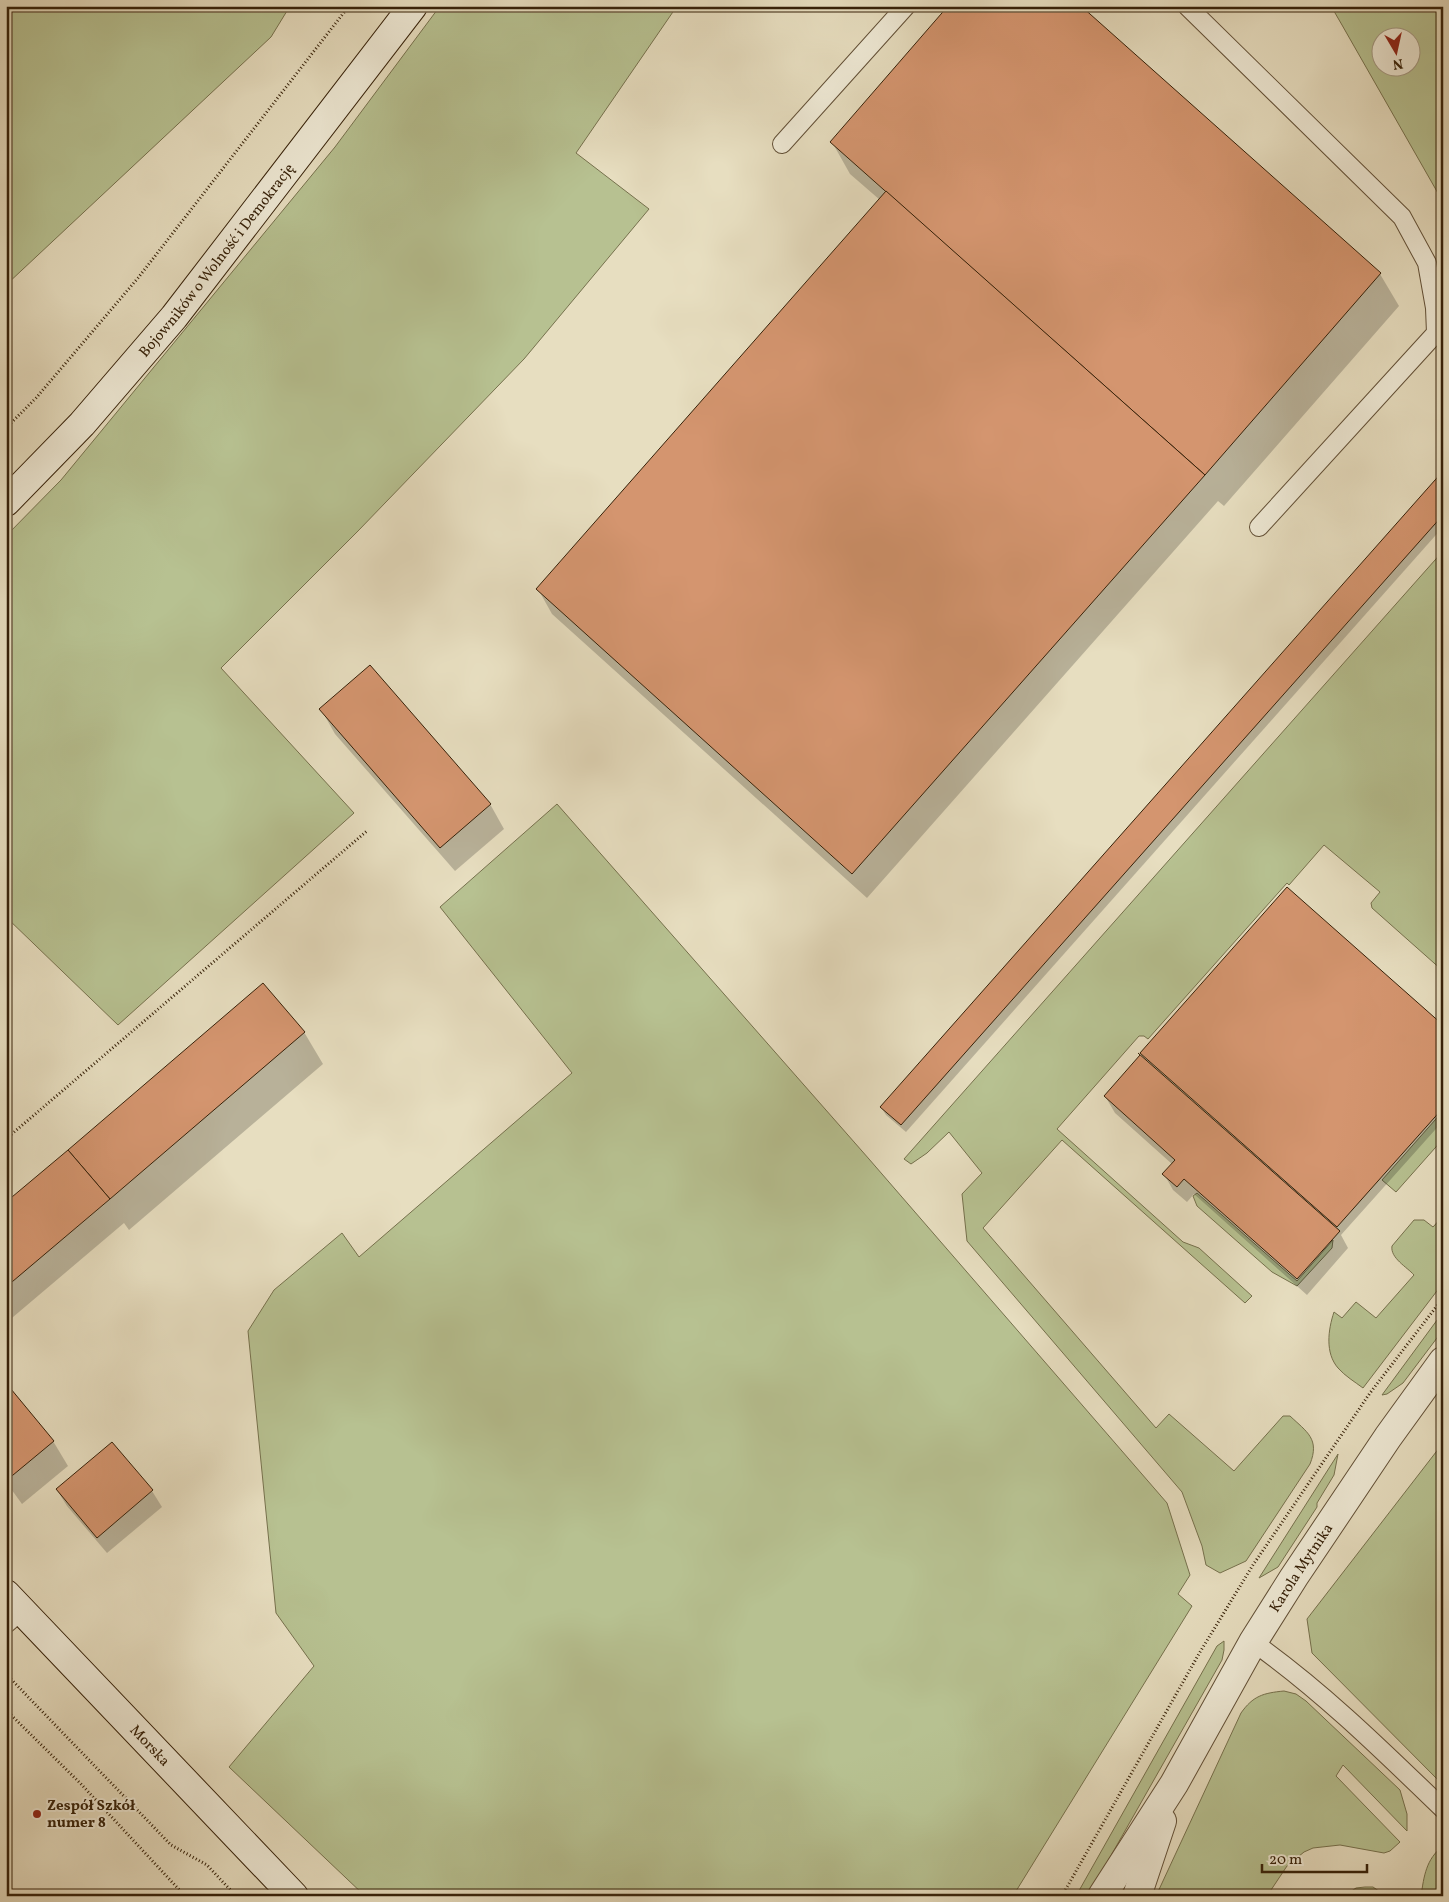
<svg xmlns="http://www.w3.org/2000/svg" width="1449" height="1902" font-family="Vollkorn,serif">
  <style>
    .green { fill: #b7c191; stroke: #76714d; fill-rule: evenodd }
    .shadow { fill: #0003 }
    .building { fill: #d4956f; stroke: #362109 }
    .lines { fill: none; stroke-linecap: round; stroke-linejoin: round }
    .service-casing { stroke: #625037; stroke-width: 20 }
    .tertiary-casing { stroke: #625037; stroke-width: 30 }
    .secondary-casing { stroke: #362109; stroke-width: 30 }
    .path { stroke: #362109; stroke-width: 3; stroke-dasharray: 1 2.5; stroke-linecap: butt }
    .service { stroke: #efead6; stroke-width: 18 }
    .tertiary { stroke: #efead6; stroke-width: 28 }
    .secondary { stroke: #efead6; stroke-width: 28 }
    .poi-dot { fill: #8f2418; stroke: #efead6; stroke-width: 2 }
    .labels { text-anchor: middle; stroke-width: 4; stroke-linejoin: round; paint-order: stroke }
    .street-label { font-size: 15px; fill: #362109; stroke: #efead6 }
    .poi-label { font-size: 15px; font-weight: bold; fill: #362109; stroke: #efead6; text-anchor: start }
  </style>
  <rect width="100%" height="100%" fill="#e7dec0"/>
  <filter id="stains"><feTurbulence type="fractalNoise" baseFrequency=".004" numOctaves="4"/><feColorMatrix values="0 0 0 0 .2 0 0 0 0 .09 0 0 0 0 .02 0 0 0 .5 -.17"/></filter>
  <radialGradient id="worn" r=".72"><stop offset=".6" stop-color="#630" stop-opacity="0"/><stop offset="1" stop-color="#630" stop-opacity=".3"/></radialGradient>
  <g class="green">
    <polygon points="6,6 290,6 271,37 6,285"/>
    <polygon points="440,6 677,6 576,153 649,209 524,359 358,531 221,668 354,813 118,1025 6,917 6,536 61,480 335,147"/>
    <path d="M1331,6H1443V202L1342,25ZM1382,38H1412V68H1382Z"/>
    <path d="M1443,551V971L1372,908L1371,903L1380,892L1324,845L1289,885L1287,883L1148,1039L1144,1036H1139L1057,1129L1183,1242L1199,1248L1252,1296L1245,1303L1062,1140L983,1228L1156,1428L1169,1414L1234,1471L1283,1416H1290C1307,1432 1320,1439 1310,1464L1246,1561L1220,1573L1206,1565L1202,1546L1182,1492L967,1241L962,1194L982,1173L949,1132L927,1153L911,1164L904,1159Z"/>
    <polygon points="557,804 869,1159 1167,1503 1190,1575 1178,1594 1192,1606 1013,1896 365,1896 229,1767 314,1666 276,1613 248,1331 274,1290 342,1233 359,1257 572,1073 440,907"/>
    <polygon points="1443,1111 1443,1139 1396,1192 1382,1180"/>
    <polygon points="1197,1193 1297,1281 1333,1240 1332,1248 1297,1286 1272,1272 1197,1206 1193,1196"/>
    <path d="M1443,1216V1283L1363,1388C1355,1382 1345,1376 1338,1368C1325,1353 1328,1330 1334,1312L1342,1318L1356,1302L1376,1318L1414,1275C1407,1267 1390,1258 1392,1246L1414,1220H1424L1433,1227Z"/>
    <polygon points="1443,1312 1443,1330 1403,1383 1387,1394 1382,1395"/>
    <polygon points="1443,1443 1443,1785 1312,1653 1307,1619"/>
    <polygon points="1338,1454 1334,1475 1317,1503 1317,1507 1278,1567 1259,1578"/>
    <polygon points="1224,1641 1224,1650 1222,1660 1088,1896 1076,1896 1217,1646"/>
    <path d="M1284,1691L1296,1694L1306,1701L1400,1790L1407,1814V1831L1343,1765L1336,1776L1400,1842L1390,1851L1384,1853L1340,1845L1313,1848L1304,1852L1287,1866L1267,1896H1156L1241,1713C1253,1696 1263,1693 1284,1691Z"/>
    <path d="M1443,1846V1896H1421C1424,1876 1426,1859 1443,1846Z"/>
    <polygon points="1365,1887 1373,1887 1386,1896 1344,1896 1356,1888"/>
  </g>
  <g class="shadow">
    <polygon points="832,142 1380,274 1399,306 1224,506 1218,501 867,898 552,614 538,589 880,200 850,174"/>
    <polygon points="1443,473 1443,527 906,1132 886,1115 881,1107"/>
    <polygon points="321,709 490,804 504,829 455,871 335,734"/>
    <polygon points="6,1008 11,1015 6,1019"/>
    <polygon points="1443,1027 1443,1121 1341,1235 1348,1248 1307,1295 1194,1194 1187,1202 1173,1190 1164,1174 1172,1164 1115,1113 1105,1096 1142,1054"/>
    <polygon points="304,1032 323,1064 129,1230 124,1223 6,1323 6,1204"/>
    <polygon points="6,1384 53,1441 68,1466 22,1504 6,1482"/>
    <polygon points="112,1443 152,1491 162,1507 107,1553 67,1506 57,1490"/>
  </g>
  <g class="building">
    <polygon points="948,6 1081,6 1381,273 1205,475 830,142"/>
    <polygon points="886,191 1205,475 852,874 536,589"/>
    <polygon points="1443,471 1443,515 901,1125 880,1107"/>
    <polygon points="370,665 491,804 440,848 319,709"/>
    <polygon points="1287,887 1443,1025 1443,1108 1337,1227 1140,1053"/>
    <polygon points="263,983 305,1032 110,1199 68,1150"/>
    <polygon points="1138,1053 1340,1231 1297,1279 1184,1179 1177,1187 1162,1174 1175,1160 1104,1096 1140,1055"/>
    <polygon points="68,1150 110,1199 6,1287 6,1202"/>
    <polygon points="6,1383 54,1441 7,1480 6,1479"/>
    <polygon points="112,1442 153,1490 97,1538 56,1489"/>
  </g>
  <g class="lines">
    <g class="service-casing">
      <g id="service">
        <polyline points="1187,6 1402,217 1427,263 1435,308 1436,333 1259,527"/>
        <polyline points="782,144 906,6"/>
        <polyline points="6,1624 22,1610"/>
        <path d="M1253,1642C1322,1691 1382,1750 1443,1809"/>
      </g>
    </g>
    <g class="tertiary-casing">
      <g id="tertiary">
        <path id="s1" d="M1102,1896L1174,1784L1253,1642L1294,1577L1388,1437L1443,1361"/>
        <polyline points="1137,1896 1162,1821"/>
      </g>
    </g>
    <g class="secondary-casing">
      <g id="secondary">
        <path id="s2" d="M6,502L82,424L174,317L413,6"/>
        <path id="s3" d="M6,1594L294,1896"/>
      </g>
    </g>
    <g class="path">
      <polyline points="6,428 36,398 138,278 349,6"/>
      <polyline points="6,1139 368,830"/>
      <polyline points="6,1674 171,1845 207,1865 236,1896"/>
      <polyline points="6,1710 81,1784 185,1896"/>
      <polyline points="1062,1896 1200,1652 1253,1565 1370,1393 1443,1298"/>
    </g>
    <use href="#service" class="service"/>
    <use href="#tertiary" class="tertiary"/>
    <use href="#secondary" class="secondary"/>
  </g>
  <circle class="poi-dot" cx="37" cy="1814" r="5"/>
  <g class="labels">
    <g class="street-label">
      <text dy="5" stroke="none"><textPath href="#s2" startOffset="321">Bojowników o Wolność i Demokrację</textPath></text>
      <text dy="5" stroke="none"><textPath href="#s1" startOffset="384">Karola Mytnika</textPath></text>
      <text dy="5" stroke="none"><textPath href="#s3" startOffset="209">Morska</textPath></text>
    </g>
    <g class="poi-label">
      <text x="47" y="1810">Zespół Szkół<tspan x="47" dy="17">numer 8</tspan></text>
    </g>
  </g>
  <rect width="1449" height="1902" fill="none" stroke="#e7dec0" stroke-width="25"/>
  <rect x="8" y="8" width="1434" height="1887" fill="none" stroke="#362109" stroke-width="2.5"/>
  <rect x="12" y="12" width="1424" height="1877" fill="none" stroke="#362109"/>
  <g transform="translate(1396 52) rotate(171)"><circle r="24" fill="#efead6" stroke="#a59a84"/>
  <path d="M0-4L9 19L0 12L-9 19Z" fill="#8f2418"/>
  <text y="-8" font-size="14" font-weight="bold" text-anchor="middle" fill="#362109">N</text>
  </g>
  <path d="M1262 1864v8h105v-8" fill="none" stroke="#362109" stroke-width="2.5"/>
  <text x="1269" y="1864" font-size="15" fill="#362109" stroke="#efead6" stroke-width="4" paint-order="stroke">20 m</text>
  <rect width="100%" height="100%" filter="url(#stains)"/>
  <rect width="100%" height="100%" fill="url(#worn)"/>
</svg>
